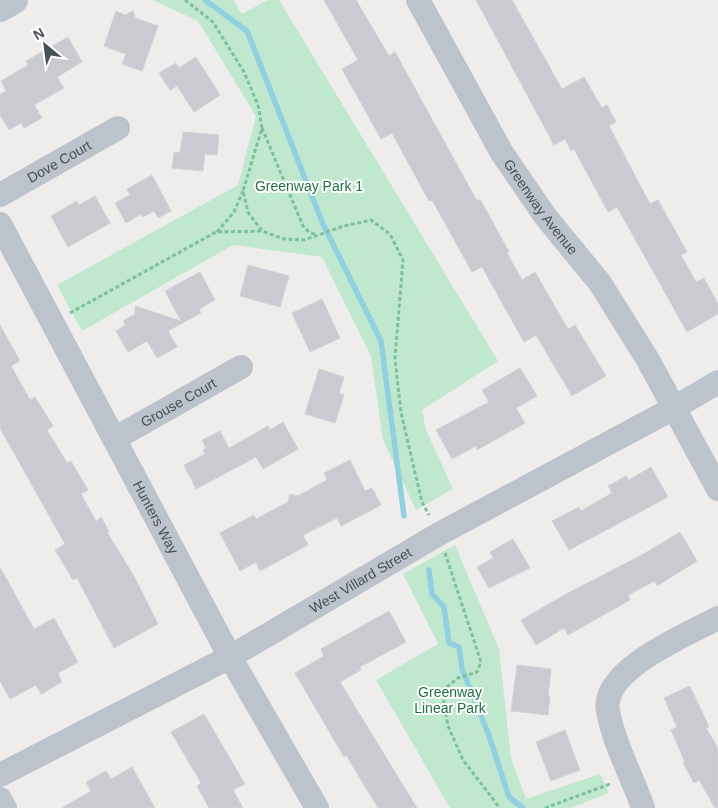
<svg xmlns="http://www.w3.org/2000/svg" width="718" height="808" font-family="Helvetica,sans-serif">
  <style>
    .green { fill: #bfe8ce }
    .lines { fill: none; stroke-linecap: round; stroke-linejoin: round }
    .stream { stroke: #91d0e0; stroke-width: 5.5 }
    .building { fill: #cacbd0; stroke: #d1d3d7 }
    .path { stroke: #7bc19e; stroke-width: 3; stroke-dasharray: 4 2.5; stroke-linecap: butt }
    .street { stroke: #bcc3ca; stroke-width: 24 }
    .secondary { stroke: #bcc5ce; stroke-width: 28 }
    .labels { text-anchor: middle; stroke-width: 4; stroke-linejoin: round; paint-order: stroke }
    .street-label { font-size: 14px; fill: #474f57; stroke: #fff }
    .park-label { font-size: 14px; fill: #216e47; stroke: #fff }
  </style>
  <rect width="100%" height="100%" fill="#efecec"/>
  <g class="green">
    <polygon points="153,0 233,0 242,14 268,0 279,0 498,361 422,410 426,430 453,489 416,510 383,440 371,356 322,257 233,245 82,331 57,285 238,185 256,116 198,21"/>
    <polygon points="455,545 499,649 511,758 526,799 600,774 609,793 571,808 450,808 376,680 438,644 403,574"/>
  </g>
  <g class="lines">
    <g class="stream">
      <polyline points="205,0 247,31 323,224 381,341 404,516"/>
      <polyline points="429,570 432,594 444,607 449,643 459,647 462,669 488,733 509,797 523,808"/>
    </g>
  </g>
  <g class="building">
    <polygon points="324,0 356,0 389,56 395,52 477,201 480,199 509,252 507,253 522,280 535,272 568,329 575,325 606,376 572,396 536,335 524,342 482,267 472,272 432,200 429,201 392,133 381,139 342,69 358,60"/>
    <polygon points="476,0 512,0 562,89 584,77 602,108 607,105 616,122 609,126 650,204 658,200 687,252 681,255 696,282 704,278 718,304 718,314 687,332 617,207 608,212 574,149 571,151 565,139 554,145"/>
    <polygon points="116,11 125,15 133,11 135,18 158,26 142,71 122,64 126,54 104,46"/>
    <polygon points="68,37 82,62 57,77 64,88 34,105 42,118 24,128 21,123 9,130 0,115 0,94 6,91 1,81 28,65 26,61"/>
    <polygon points="196,57 220,95 194,112 177,86 170,90 159,73 176,63 179,68"/>
    <polygon points="183,132 219,135 217,155 205,154 203,171 172,168 174,152 180,153"/>
    <polygon points="152,175 171,211 158,218 154,211 143,217 141,214 126,223 115,203 130,195 127,189"/>
    <polygon points="95,196 110,223 68,247 51,216 77,201 79,205"/>
    <polygon points="248,265 289,276 280,307 240,296"/>
    <polygon points="200,272 215,300 199,309 201,313 168,331 177,347 157,358 147,341 128,352 116,331 126,325 123,321 135,314 135,306 181,321 165,291"/>
    <polygon points="322,299 340,338 310,352 292,313"/>
    <polygon points="0,325 20,361 11,366 30,400 35,397 53,426 47,430 67,463 71,461 88,490 81,494 96,521 101,517 109,531 107,532 135,578 158,624 114,648 77,578 73,580 55,550 65,544 0,428"/>
    <polygon points="520,368 537,396 516,408 525,423 477,450 476,446 452,459 436,430 489,402 482,390"/>
    <polygon points="319,369 344,377 339,393 344,395 335,423 305,414"/>
    <polygon points="283,422 298,449 263,469 256,457 196,489 184,465 205,454 203,450 206,448 202,440 220,431 229,448 268,426 270,430"/>
    <polygon points="350,460 365,491 372,488 381,505 341,526 337,518 303,535 308,545 260,571 256,562 240,571 220,533 254,515 256,519 288,502 290,494 298,496 327,480 324,473"/>
    <polygon points="651,467 668,497 569,550 552,521 579,507 581,511 612,493 608,486 626,476 629,480"/>
    <polygon points="680,532 697,561 657,586 655,581 628,595 630,600 568,635 564,628 536,645 521,620 568,593 640,556"/>
    <polygon points="513,539 530,568 489,588 477,567 493,558 490,552"/>
    <polygon points="0,567 34,629 54,618 78,662 58,673 62,682 41,694 36,685 10,699 0,681"/>
    <polygon points="389,611 406,642 360,667 361,670 340,682 417,808 378,808 346,755 344,757 295,673 324,656 321,649"/>
    <polygon points="517,665 551,669 548,696 550,696 548,715 511,711"/>
    <polygon points="690,686 709,727 706,728 718,748 718,808 715,808 699,780 694,783 683,763 685,762 671,730 677,727 664,698"/>
    <polygon points="204,714 245,784 233,790 243,808 209,808 197,786 201,783 171,732"/>
    <polygon points="565,730 580,770 551,781 536,742"/>
    <polygon points="132,767 155,808 62,808 91,791 86,782 106,771 111,779"/>
  </g>
  <g class="lines">
    <g class="path">
      <polyline points="185,0 213,22 244,72 258,105 262,128 243,191 248,212 262,231 284,239 304,240 344,226 371,220 390,234 403,260 395,359 401,413 422,502 429,515"/>
      <polyline points="262,128 303,226 309,232 317,235"/>
      <polyline points="217,232 234,212 243,191"/>
      <polyline points="70,313 216,232 262,231"/>
      <polyline points="445,553 481,662 477,672 458,678 442,691 448,726 463,760 500,808"/>
      <polyline points="545,808 610,784"/>
    </g>
    <g class="street">
      <path id="s1" d="M418,0L502,153L545,216L600,283L648,360L718,489"/>
      <path id="s2" d="M0,195L118,128"/>
      <path id="s3" d="M0,224L230,657L317,808"/>
      <path id="s4" d="M114,439L241,367"/>
      <path id="s5" d="M0,775L230,657L439,534L674,408L718,382"/>
      <polyline points="0,799 5,808"/>
      <path d="M643,808C632,776 614,744 608,711C600,670 688,634 718,618"/>
    </g>
    <polyline class="secondary" points="0,8 14,0"/>
  </g>
  <g class="labels">
    <g class="street-label">
      <text dy="5" stroke="none"><textPath href="#s2" startOffset="68">Dove Court</textPath></text>
      <text dy="5" stroke="none"><textPath href="#s1" startOffset="241">Greenway Avenue</textPath></text>
      <text dy="5" stroke="none"><textPath href="#s4" startOffset="74">Grouse Court</textPath></text>
      <text dy="5" stroke="none"><textPath href="#s3" startOffset="332">Hunters Way</textPath></text>
      <text dy="5" stroke="none"><textPath href="#s5" startOffset="410">West Villard Street</textPath></text>
    </g>
    <g class="park-label">
      <text x="309" y="191">Greenway Park 1</text>
      <text x="450" y="697">Greenway<tspan x="450" dy="16">Linear Park</tspan></text>
    </g>
  </g>
  <g transform="translate(45 45) rotate(331)" stroke="#ffffff" stroke-width="4" paint-order="stroke">
  <path d="M0-4L9 19L0 12L-9 19Z" fill="#474f57"/>
  <text y="-8" font-size="14" font-weight="bold" text-anchor="middle" fill="#474f57">N</text>
  </g>
</svg>
